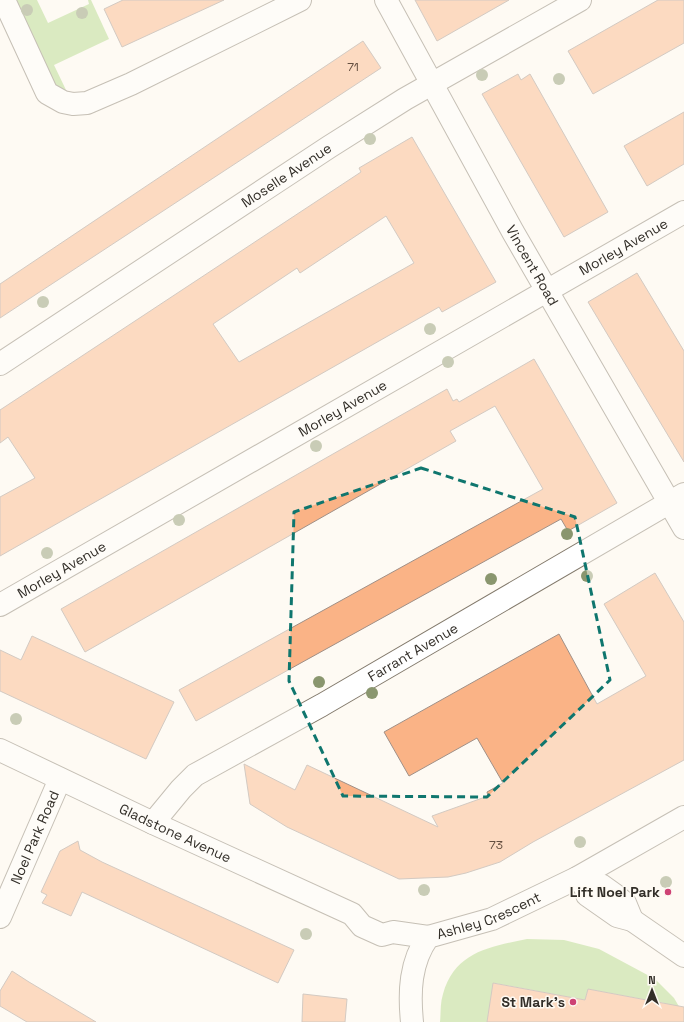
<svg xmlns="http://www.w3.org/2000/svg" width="684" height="1022" font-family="'Space Grotesk',sans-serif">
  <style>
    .green { fill: #afd885 }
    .building { fill: #fab386; stroke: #a09087; fill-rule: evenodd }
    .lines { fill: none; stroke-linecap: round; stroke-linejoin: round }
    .minor-casing { stroke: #837a6c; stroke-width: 24 }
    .minor { stroke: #fff; stroke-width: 22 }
    .tree { fill: #8a966e }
    .marked { fill: none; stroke: #0f766e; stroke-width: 3; stroke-dasharray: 8 5; stroke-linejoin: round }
    .poi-dot { fill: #ce4274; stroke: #fefaf3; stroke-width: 1.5 }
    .labels { text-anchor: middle; stroke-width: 3; stroke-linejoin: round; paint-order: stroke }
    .number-label { font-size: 12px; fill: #644f40 }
    .street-label { font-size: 14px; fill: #322e28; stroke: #fefaf3 }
    .poi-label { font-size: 14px; font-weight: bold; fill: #322e28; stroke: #fefaf3; text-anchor: end }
  </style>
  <rect width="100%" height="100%" fill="#fefaf3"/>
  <g class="green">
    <polygon points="9,0 37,0 48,23 89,4 88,0 91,0 109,39 54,65 66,90 51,84"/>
    <path d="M527,939L564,940L599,949L655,979L674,998L684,1015L664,1003L588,989L585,1000L494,983L487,1022H440C441,1013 440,1003 443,994C455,952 489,947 527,939Z"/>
  </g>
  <g class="building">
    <polygon points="123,0 224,0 122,47 104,9"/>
    <polygon points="415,0 509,0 437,41"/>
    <polygon points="658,0 684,0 684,43 593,94 568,51"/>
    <polygon points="363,41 381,68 0,318 0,284"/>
    <polygon points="518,74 521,80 530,74 608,212 564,237 482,94"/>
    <polygon points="684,112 684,164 647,186 624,146"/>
    <path d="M412,137L496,282L442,312L439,307L0,556V497L35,478L8,437L0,443V410L361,172L359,168ZM386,216L414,263L239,362L213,324L297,268L300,273Z"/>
    <polygon points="637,273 684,351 684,462 588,302"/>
    <polygon points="534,359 617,503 568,531 561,519 196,721 179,690 543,489 495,406 450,431 456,441 85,652 61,609 447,389 453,401 457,399 459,402"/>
    <polygon points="655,573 684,622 684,760 533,842 500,862 466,873 448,877 399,879 287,827 250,804 244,764 295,790 307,765 438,827 432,816 488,796 487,792 503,783 477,738 409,776 384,732 559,634 597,704 646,676 604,604"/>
    <polygon points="32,636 174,702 146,759 0,691 0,650 21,660"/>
    <polygon points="78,841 80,850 102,862 294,950 278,983 82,892 71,916 42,903 47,895 41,892 60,851"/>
    <polygon points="12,971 29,982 96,1022 27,1022 0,1006 0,991"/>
    <polygon points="493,983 585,1000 588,989 684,1007 684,1022 487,1022"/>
    <polygon points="303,994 347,999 345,1022 302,1022"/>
  </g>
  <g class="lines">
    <g class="minor-casing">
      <g id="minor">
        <polyline points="4,0 47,93 63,102 73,104 87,103 131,84 300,0"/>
        <path id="s1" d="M386,0L513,232L684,528"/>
        <path id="s2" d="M0,364L329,147L405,99L580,0"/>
        <path id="s3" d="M0,605L684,212"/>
        <path id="s4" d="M0,750L153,823L352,914L362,926L382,935L393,932L428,937"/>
        <path id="s5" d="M153,823L181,789L195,775L322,705L684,494"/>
        <polyline points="577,878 584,882 601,885 615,895 625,903 632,920"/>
        <polyline points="584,882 587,895 617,916 632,920 684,956"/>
        <path id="s6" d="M0,917L60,779"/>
        <path id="s7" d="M412,1022C409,992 410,962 428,937L492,919L577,878L684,817"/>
      </g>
    </g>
    <use href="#minor" class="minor"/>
  </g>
  <g class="tree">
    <circle cx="27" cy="10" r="6"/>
    <circle cx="82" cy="13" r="6"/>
    <circle cx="482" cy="75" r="6"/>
    <circle cx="559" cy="79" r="6"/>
    <circle cx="370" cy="139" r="6"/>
    <circle cx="43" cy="302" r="6"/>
    <circle cx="430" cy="329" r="6"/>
    <circle cx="448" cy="362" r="6"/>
    <circle cx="316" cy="446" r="6"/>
    <circle cx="179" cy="520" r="6"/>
    <circle cx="567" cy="534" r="6"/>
    <circle cx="47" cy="553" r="6"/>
    <circle cx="587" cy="576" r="6"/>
    <circle cx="491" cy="579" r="6"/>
    <circle cx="319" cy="682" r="6"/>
    <circle cx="372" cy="693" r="6"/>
    <circle cx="16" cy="719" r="6"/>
    <circle cx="580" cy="842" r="6"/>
    <circle cx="666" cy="882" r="6"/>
    <circle cx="424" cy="890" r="6"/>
    <circle cx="306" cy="934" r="6"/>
  </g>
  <path d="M0 0H684V1022H0ZM421,468L575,517L610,680L487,797L343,796L289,681L294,512Z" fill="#fefaf3" fill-opacity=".55" fill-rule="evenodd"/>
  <path class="marked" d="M421,468L575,517L610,680L487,797L343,796L289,681L294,512Z"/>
  <g class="poi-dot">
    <circle cx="668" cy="892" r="4"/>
    <circle cx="573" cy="1002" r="4"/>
  </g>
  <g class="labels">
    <g class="number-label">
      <text x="353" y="71">71</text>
      <text x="496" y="849">73</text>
    </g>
    <g class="street-label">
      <text dy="5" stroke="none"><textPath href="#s2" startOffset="343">Moselle Avenue</textPath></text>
      <text dy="5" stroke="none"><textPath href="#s3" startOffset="719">Morley Avenue</textPath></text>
      <text dy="5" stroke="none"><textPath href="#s1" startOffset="303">Vincent Road</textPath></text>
      <text dy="5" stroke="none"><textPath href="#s3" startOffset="395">Morley Avenue</textPath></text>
      <text dy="5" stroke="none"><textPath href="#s3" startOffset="71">Morley Avenue</textPath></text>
      <text dy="5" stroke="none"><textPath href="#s5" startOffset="314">Farrant Avenue</textPath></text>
      <text dy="5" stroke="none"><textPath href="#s4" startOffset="194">Gladstone Avenue</textPath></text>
      <text dy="5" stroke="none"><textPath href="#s6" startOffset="87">Noel Park Road</textPath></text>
      <text dy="5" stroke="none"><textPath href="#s7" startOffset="153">Ashley Crescent</textPath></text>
    </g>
    <g class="poi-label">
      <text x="660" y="897">Lift Noel Park</text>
      <text x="565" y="1007">St Mark's</text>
    </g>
  </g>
  <g transform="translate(652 990)" stroke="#fefaf3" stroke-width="3" paint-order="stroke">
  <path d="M0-3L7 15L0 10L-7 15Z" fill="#322e28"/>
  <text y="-6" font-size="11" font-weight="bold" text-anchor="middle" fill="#322e28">N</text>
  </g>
</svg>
